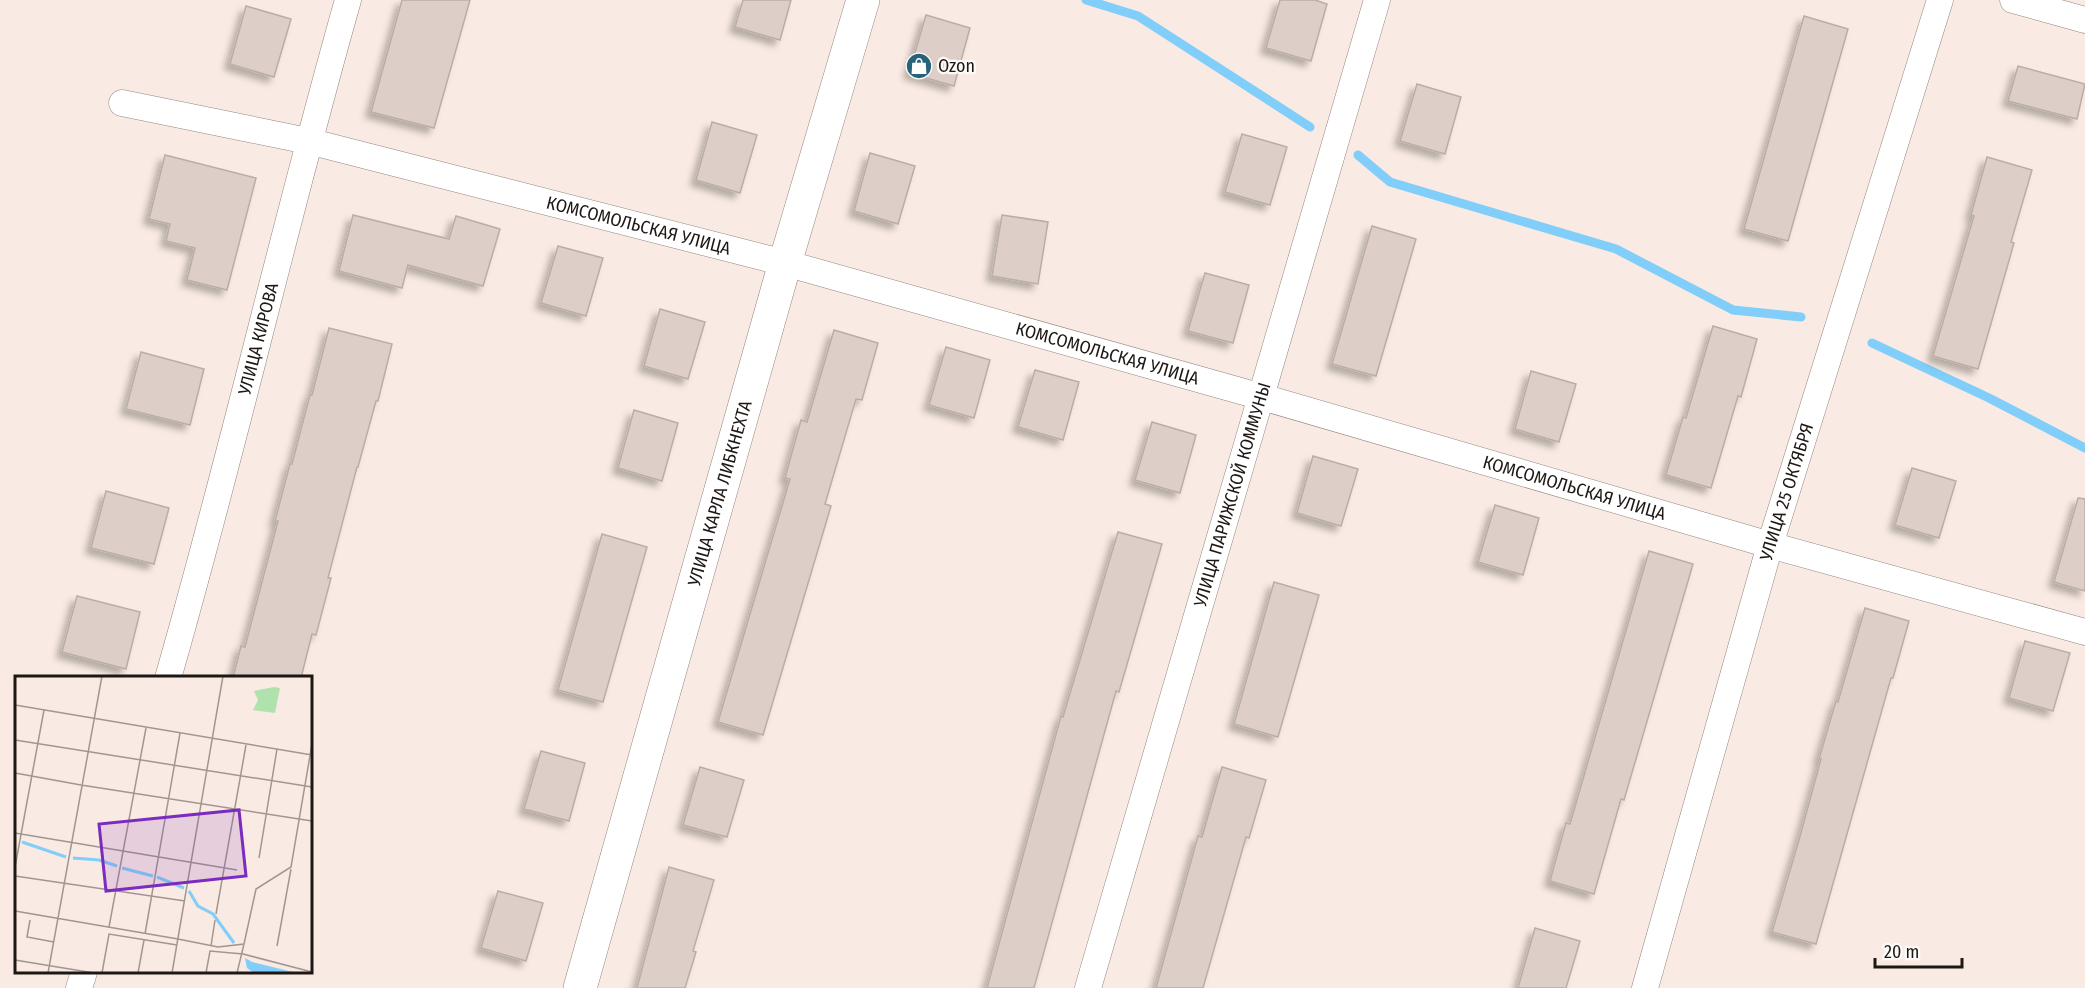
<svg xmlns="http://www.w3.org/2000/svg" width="2085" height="988" font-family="'Fira Sans Condensed',sans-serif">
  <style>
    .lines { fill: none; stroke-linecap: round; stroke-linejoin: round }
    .stream { stroke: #80cef9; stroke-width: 9 }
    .building { fill: #ddcfc8; stroke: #bbada6; stroke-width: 1.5; filter: url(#shadow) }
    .street-casing { stroke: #948680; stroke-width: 27 }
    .secondary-casing { stroke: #948680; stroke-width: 34 }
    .street { stroke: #fff; stroke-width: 26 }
    .secondary { stroke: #fff; stroke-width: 33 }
    .labels { text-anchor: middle; stroke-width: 4.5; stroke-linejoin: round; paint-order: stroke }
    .poi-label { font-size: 18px; fill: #1d1815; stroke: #fdfaf8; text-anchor: start }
    .street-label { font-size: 18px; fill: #1d1815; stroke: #fdfaf8 }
    .inset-river { fill: none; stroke: #80cef9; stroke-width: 3 }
    .inset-road { fill: none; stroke: #a19691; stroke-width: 1.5 }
    .view { fill: #7b2cbf; fill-opacity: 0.15; stroke: #7b2cbf; stroke-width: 3 }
    .inset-edge { fill: none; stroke: #1d1815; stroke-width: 3 }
  </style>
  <defs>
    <filter id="shadow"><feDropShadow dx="-5.5" dy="5.5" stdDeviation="3" flood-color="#0004"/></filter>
  </defs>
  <rect width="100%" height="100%" fill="#f9eae3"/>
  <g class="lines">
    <g class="stream">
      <polyline points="1086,0 1138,16 1310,127"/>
      <polyline points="1358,155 1390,182 1616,249 1733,310 1801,317"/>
      <polyline points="1872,343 1989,398 2085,448"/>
    </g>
  </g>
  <g class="building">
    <polygon points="402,0 470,0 434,128 371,112"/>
    <polygon points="743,0 791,0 780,40 735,27"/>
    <polygon points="1280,0 1315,0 1327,4 1311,61 1266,48"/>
    <polygon points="246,6 291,19 274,77 230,64"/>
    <polygon points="926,15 970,28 954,86 909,73"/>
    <polygon points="1804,16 1848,29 1788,241 1744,229"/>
    <polygon points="2018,66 2085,84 2077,119 2008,101"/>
    <polygon points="1417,84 1461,97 1445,154 1400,141"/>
    <polygon points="712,122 757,135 740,193 696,180"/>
    <polygon points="1242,134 1287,147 1270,205 1225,192"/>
    <polygon points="870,153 915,166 898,224 854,211"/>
    <polygon points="165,155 256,178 227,290 187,280 195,248 166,241 170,224 149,219"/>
    <polygon points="1987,157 2032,170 2011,242 2014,243 1978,369 1933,356 1974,216 1971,215"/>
    <polygon points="353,215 449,239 456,216 500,229 483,286 408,265 402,288 339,271"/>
    <polygon points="1002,215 1048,222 1038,284 992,276"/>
    <polygon points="1372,226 1416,239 1376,376 1332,364"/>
    <polygon points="558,246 603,258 586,316 541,303"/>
    <polygon points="1205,273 1249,285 1233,343 1188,331"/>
    <polygon points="660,309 705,322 688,379 644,366"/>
    <polygon points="1713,326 1757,339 1741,397 1738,396 1711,488 1666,475 1683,417 1686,418"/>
    <polygon points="329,328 392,344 378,401 376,401 358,467 357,467 328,578 331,578 316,635 312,634 301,678 233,678 241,646 245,647 278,521 275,521 290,464 292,464 310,395 312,395"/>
    <polygon points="834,330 878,343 862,400 856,399 825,504 831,506 763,735 718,722 790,479 785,478 801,420 807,422"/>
    <polygon points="946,347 990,360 974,418 929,405"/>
    <polygon points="141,352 204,369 190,425 126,409"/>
    <polygon points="1035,370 1079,382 1063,440 1018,427"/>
    <polygon points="1531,371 1576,384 1559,442 1515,429"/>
    <polygon points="634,410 678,423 662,481 618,468"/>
    <polygon points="1152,422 1196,435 1180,493 1135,480"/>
    <polygon points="1313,456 1358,469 1341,526 1297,513"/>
    <polygon points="1912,468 1956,481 1939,538 1895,525"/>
    <polygon points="106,491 169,508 154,564 91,548"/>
    <polygon points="2078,498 2085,499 2085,591 2054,582"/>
    <polygon points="1495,505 1539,518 1523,575 1478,562"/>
    <polygon points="1118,532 1162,544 1119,692 1116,691 1034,988 987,988 1061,716 1063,717"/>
    <polygon points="602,534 647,547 603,702 558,690"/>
    <polygon points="1649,551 1693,564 1624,800 1621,799 1594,894 1550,881 1566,823 1570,824"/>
    <polygon points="1274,582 1319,595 1278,737 1234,724"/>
    <polygon points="77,596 140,612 126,669 62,652"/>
    <polygon points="1865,608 1909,621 1893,678 1891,678 1816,944 1772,932 1799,840 1821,759 1819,759 1836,701 1838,702"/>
    <polygon points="2025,641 2070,653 2053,711 2009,698"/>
    <polygon points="541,751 585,763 569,821 524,809"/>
    <polygon points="700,767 744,780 727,837 683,825"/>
    <polygon points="1222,767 1266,780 1249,838 1246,837 1203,988 1156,988 1198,836 1202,837"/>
    <polygon points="669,867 714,880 693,951 696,952 685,988 637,988"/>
    <polygon points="498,891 543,903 526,961 481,948"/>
    <polygon points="1535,928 1580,941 1566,988 1518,988"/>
  </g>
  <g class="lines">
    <g class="street-casing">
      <g id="street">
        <polyline points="2013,0 2085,20"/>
        <path id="s1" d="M122,103L308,141L785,263L1262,397L1770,545L2085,632"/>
        <path id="s2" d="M168,678C233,453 284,225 348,0"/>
        <polyline points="79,988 84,972"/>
        <path id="s3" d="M1088,988L1377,0"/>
        <path id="s4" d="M1645,988L1770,545L1940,0"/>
      </g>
    </g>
    <g class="secondary-casing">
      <g id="secondary">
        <path id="s5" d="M580,988L785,263L863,0"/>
      </g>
    </g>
    <use href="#street" class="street"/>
    <use href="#secondary" class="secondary"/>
  </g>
  <defs>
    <g id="shop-disc" transform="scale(1.35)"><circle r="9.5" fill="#26627a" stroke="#fdfaf8"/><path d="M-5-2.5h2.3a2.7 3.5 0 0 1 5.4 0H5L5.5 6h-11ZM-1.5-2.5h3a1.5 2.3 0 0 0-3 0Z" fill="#fff"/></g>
  </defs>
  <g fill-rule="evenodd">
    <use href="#shop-disc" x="919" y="66"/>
  </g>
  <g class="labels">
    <g class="poi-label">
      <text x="938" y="72">Ozon</text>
    </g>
    <g class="street-label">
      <text dy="6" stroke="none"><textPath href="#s1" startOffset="531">КОМСОМОЛЬСКАЯ УЛИЦА</textPath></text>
      <text dy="6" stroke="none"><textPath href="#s2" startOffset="351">УЛИЦА КИРОВА</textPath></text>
      <text dy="6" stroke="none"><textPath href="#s1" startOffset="1017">КОМСОМОЛЬСКАЯ УЛИЦА</textPath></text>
      <text dy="6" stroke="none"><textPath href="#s1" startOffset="1503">КОМСОМОЛЬСКАЯ УЛИЦА</textPath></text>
      <text dy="6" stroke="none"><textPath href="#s4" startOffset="516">УЛИЦА 25 ОКТЯБРЯ</textPath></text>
      <text dy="6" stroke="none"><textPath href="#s5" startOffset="514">УЛИЦА КАРЛА ЛИБКНЕХТА</textPath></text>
      <text dy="6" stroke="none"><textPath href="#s3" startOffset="514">УЛИЦА ПАРИЖСКОЙ КОММУНЫ</textPath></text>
    </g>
  </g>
  <g transform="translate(15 676)">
    <rect width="297" height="297" fill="#f9eae3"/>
    <path d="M259,11L265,12L260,37L238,34L243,24L239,15Z" fill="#b0e2ad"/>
    <path d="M230,282L237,286L282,297H239L232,292Z" fill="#80cef9"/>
    <path class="inset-river" d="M7,166L51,181M58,182L84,184L102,190M107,192L138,200M142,201L169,212M174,215L183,230L198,238L219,267"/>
    <path class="inset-road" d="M0,29L297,79M0,64L297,111M0,97L66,109M66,109L297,145M0,157L222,194M244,182L262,73M0,191L29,34M0,200L170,225M0,235L163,263M201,238L231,69M15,244L12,261L39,266M94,251L131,52M130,258L165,57M163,263L203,271L229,268L241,213L276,191L297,68M196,270L200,244M262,270L276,193M0,284L79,297M33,297L87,0M87,297L94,258L162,269M123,297L129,264M157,297L208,0M191,297L195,275L228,278L297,296M222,297L229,268"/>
    <path class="view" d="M224,134L231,200L91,215L84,148Z"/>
    <rect width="297" height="297" class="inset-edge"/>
  </g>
  <path d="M1875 958v9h87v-9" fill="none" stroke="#1d1815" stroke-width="3"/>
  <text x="1884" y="958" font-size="18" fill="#1d1815" stroke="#fdfaf8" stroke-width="4.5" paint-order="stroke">20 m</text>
</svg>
